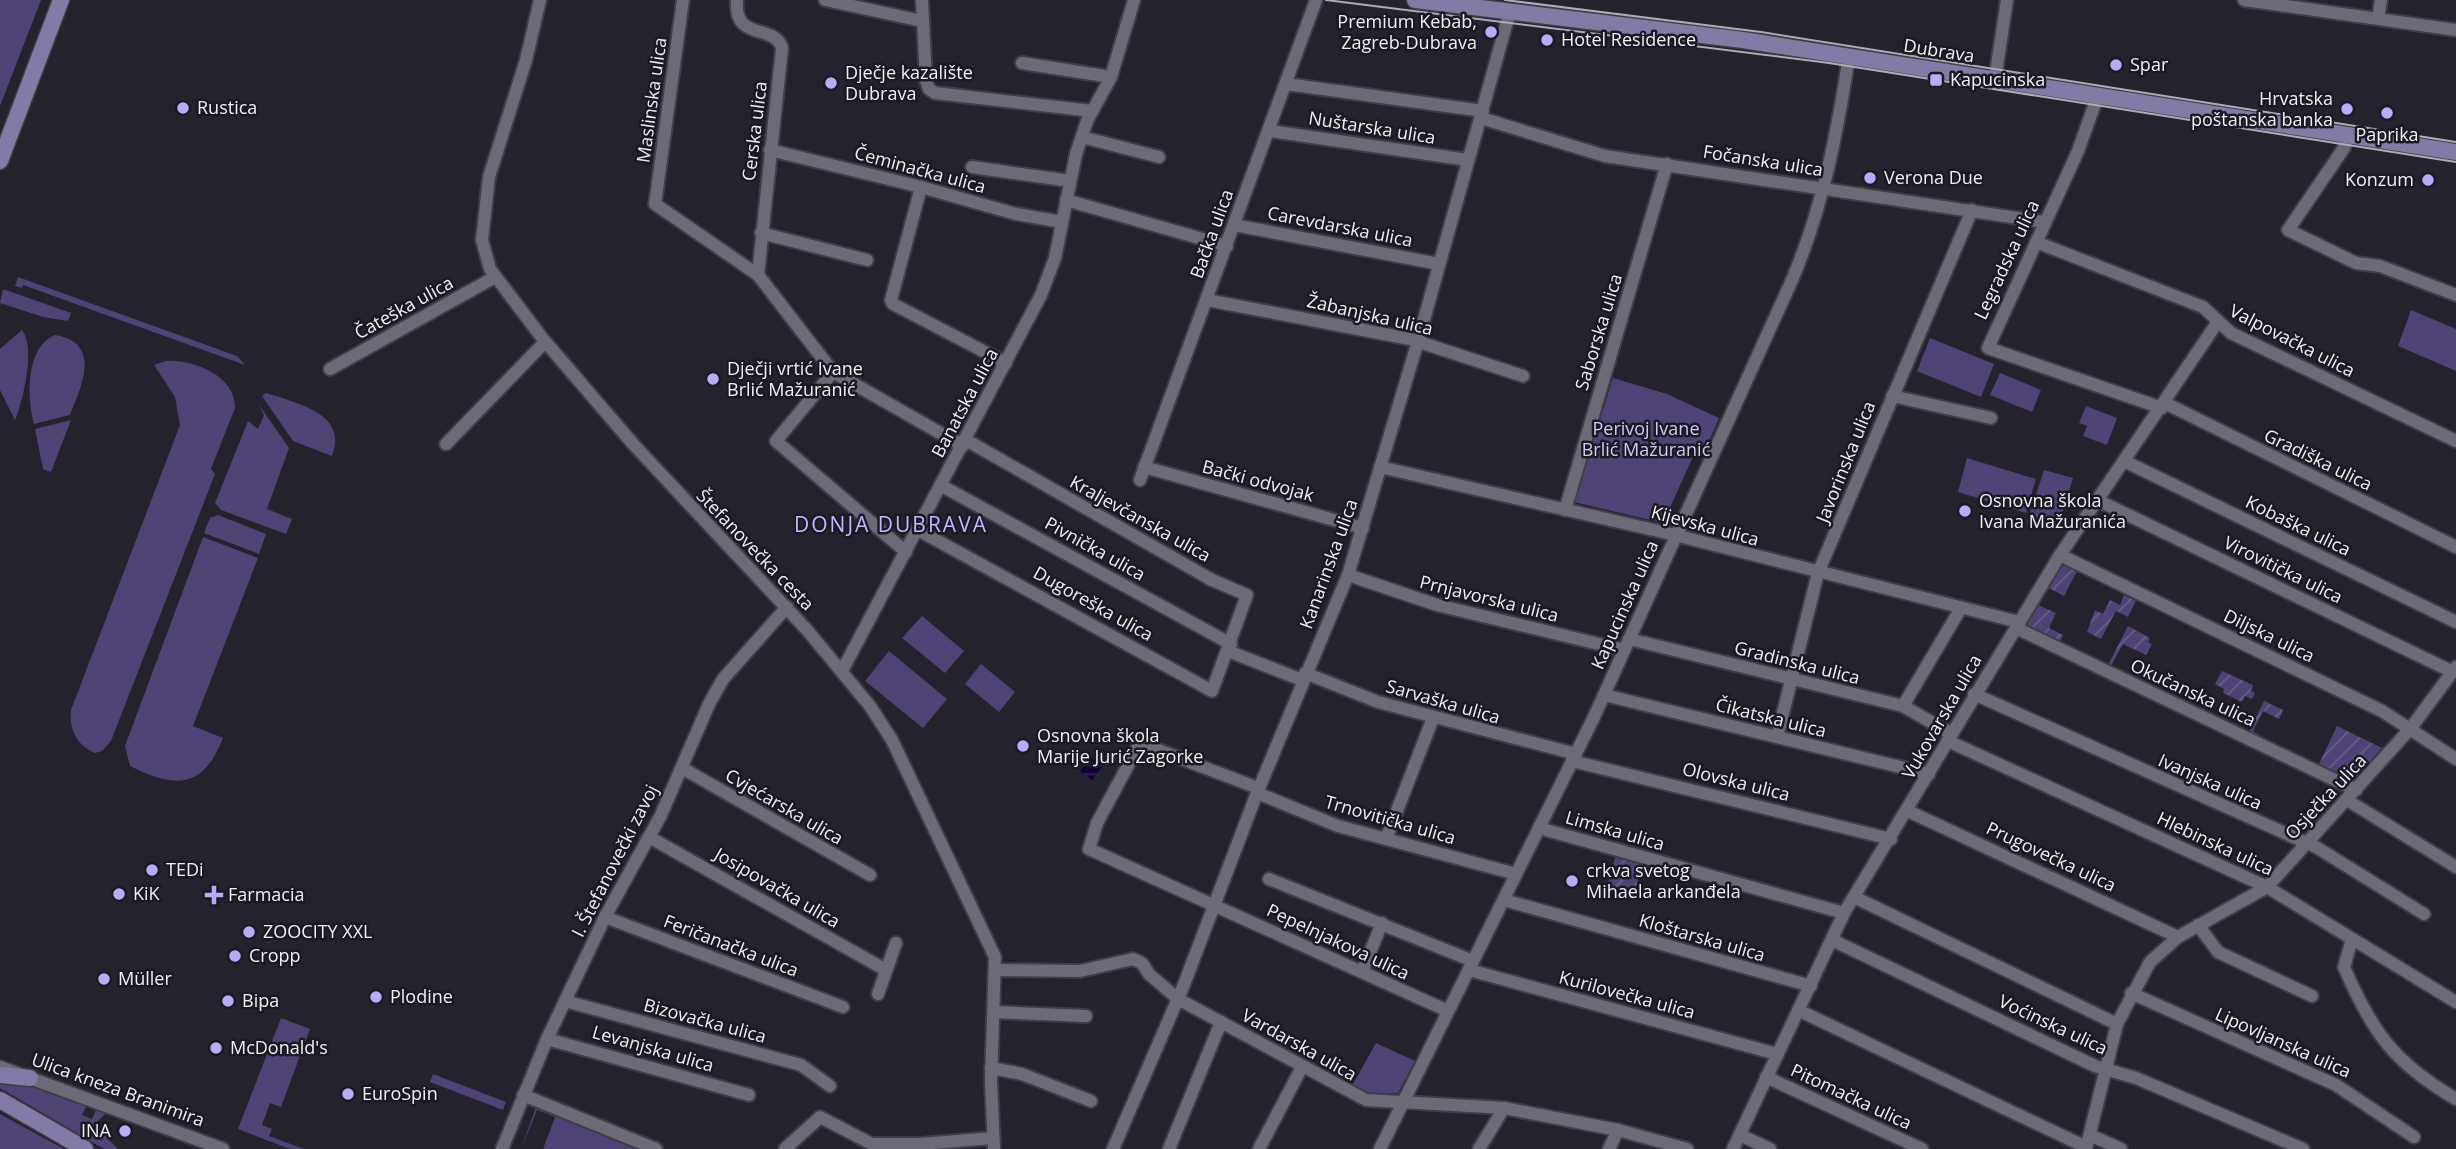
<svg xmlns="http://www.w3.org/2000/svg" width="2456" height="1149" font-family="'Open Sans',sans-serif">
  <style>
    .green { fill: #4e4374 }
    .garden { fill: url(#garden-furrows) }
    .water { fill: url(#water-rules) }
    .lines { fill: none; stroke-linecap: round; stroke-linejoin: round }
    .minor-casing { stroke: #3f3d46; stroke-width: 16 }
    .major-casing { stroke: #3f3d46; stroke-width: 19 }
    .minor { stroke: #6c6a77; stroke-width: 12 }
    .major { stroke: #837ba5; stroke-width: 16 }
    .tram { stroke: #adabb4; stroke-width: 2 }
    .poi-dot { fill: #baaaf7; stroke: #1b1923; stroke-width: 2.5 }
    .labels { text-anchor: middle; stroke-width: 5; stroke-linejoin: round; paint-order: stroke }
    .poi-label { font-size: 18px; fill: #efeef6; stroke: #1b1923; text-anchor: start }
    .street-label { font-size: 18px; fill: #efeef6; stroke: #1b1923 }
    .park-label { font-size: 18px; fill: #d0c8f6; stroke: #1b1923 }
    .quarter-label { font-size: 21px; letter-spacing: 2px; fill: #c4b6fd; stroke: #1b1923 }
  </style>
  <defs>
    <pattern id="garden-furrows" width="10" height="10" patternUnits="userSpaceOnUse" patternTransform="scale(1.75)"><rect width="10" height="10" fill="#4e4374"/><path d="M-1 1l2-2M0 10L10 0M9 11l2-2" fill="none" stroke="#685e88"/></pattern>
    <pattern id="water-rules" width="6" height="5" patternUnits="userSpaceOnUse" patternTransform="scale(1.75)"><rect width="6" height="5" fill="#140036"/><path d="M0 2.5h6" fill="none" stroke="#362654"/></pattern>
  </defs>
  <rect width="100%" height="100%" fill="#24222d"/>
  <g class="green">
    <polygon points="0,0 41,0 0,106"/>
    <polygon points="18,277 237,356 245,365 23,285 22,288 15,286"/>
    <polygon points="3,289 71,313 68,321 43,317 0,303"/>
    <polygon points="2411,310 2456,329 2456,371 2398,346"/>
    <path d="M22,330C36,348 23,400 15,420L0,390V349Z"/>
    <path d="M55,335C103,343 81,387 70,415L34,424C27,398 25,347 55,335Z"/>
    <polygon points="1930,338 1994,364 1981,397 1917,371"/>
    <path d="M166,361C193,359 236,376 235,408L211,469L215,474L111,741L102,751L95,753C76,745 69,729 71,710L180,425L175,397L154,365Z"/>
    <polygon points="2000,373 2041,390 2032,412 1990,395"/>
    <polygon points="1613,378 1667,394 1719,418 1704,453 1696,450 1668,512 1659,522 1574,502"/>
    <path d="M266,393C296,403 349,413 332,456L293,441L262,396Z"/>
    <polygon points="259,405 289,448 267,509 292,519 286,534 221,510 215,503 248,421 258,429 264,415"/>
    <polygon points="2086,406 2117,418 2107,445 2083,436 2087,426 2079,423"/>
    <polygon points="71,420 51,472 43,469 35,429"/>
    <polygon points="1967,458 2036,479 2026,513 1958,492"/>
    <polygon points="2044,470 2073,478 2057,531 2027,522"/>
    <polygon points="218,515 266,534 259,554 204,533 210,518"/>
    <path d="M203,537L258,558L193,726L223,738C203,789 176,789 130,766L125,746Z"/>
    <polygon points="922,616 964,651 945,673 902,638"/>
    <polygon points="889,651 947,699 923,728 865,681"/>
    <polygon points="981,664 1015,692 999,712 965,684"/>
    <polygon points="281,1018 310,1029 281,1107 270,1103 262,1125 272,1129 269,1136 304,1149 290,1149 238,1129"/>
    <polygon points="1376,1043 1415,1061 1398,1093 1375,1095 1352,1086"/>
    <polygon points="433,1074 506,1102 503,1110 430,1082"/>
    <polygon points="0,1083 32,1085 92,1107 86,1107 82,1115 92,1119 96,1110 105,1114 94,1125 118,1149 104,1149 0,1088"/>
    <polygon points="536,1107 640,1146 638,1149 543,1149 555,1117 537,1110 521,1149"/>
    <polygon points="0,1114 64,1149 0,1149"/>
  </g>
  <g class="garden">
    <polygon points="2063,564 2077,571 2064,596 2049,588"/>
    <polygon points="2124,595 2136,601 2128,617 2116,611 2101,639 2087,632 2095,610 2103,614 2110,600 2120,605"/>
    <polygon points="2038,605 2056,613 2049,628 2063,635 2060,642 2026,626"/>
    <polygon points="2128,626 2150,638 2148,642 2152,644 2146,655 2123,644 2111,666 2108,665"/>
    <polygon points="2222,671 2253,685 2251,691 2255,693 2252,699 2245,696 2242,702 2223,693 2224,689 2215,684"/>
    <polygon points="2264,701 2283,710 2279,719 2263,711 2253,731 2267,740 2249,732"/>
    <polygon points="2337,726 2382,748 2353,780 2319,764"/>
    <polygon points="1616,855 1643,863 1634,894 1607,886"/>
  </g>
  <polygon class="water" points="1098,749 1109,758 1092,780 1080,771"/>
  <g class="lines">
    <g class="minor-casing">
      <g id="minor">
        <polyline points="540,0 526,60 489,177 482,240 490,269 543,339 634,445 807,630 870,706 892,740 995,957 991,1081 994,1149"/>
        <polyline points="683,0 655,204 758,275 833,372 963,446"/>
        <path d="M737,0C733,42 775,23 782,48L758,275"/>
        <polyline points="825,0 922,21"/>
        <polyline points="922,0 926,81 929,89 935,93 1092,111"/>
        <polyline points="2244,0 2456,30"/>
        <polyline points="2378,19 2381,0"/>
        <polyline points="1022,63 1111,77"/>
        <polyline points="1995,79 2007,0"/>
        <polyline points="1286,84 1483,111"/>
        <polyline points="2098,95 2078,151 1988,348 2162,408"/>
        <polyline points="1481,118 1605,156 2044,222"/>
        <polyline points="1270,131 1468,160"/>
        <polyline points="2348,134 2344,148 2288,230 2356,263 2380,266 2456,295"/>
        <polyline points="1082,137 1159,157"/>
        <polyline points="770,150 921,187 1016,214 1062,222"/>
        <polyline points="972,167 1070,181"/>
        <polyline points="921,187 891,300 893,304 1006,363"/>
        <polyline points="1066,200 1227,246"/>
        <polyline points="1234,225 1439,264"/>
        <polyline points="761,233 867,260"/>
        <polyline points="2036,242 2203,307 2231,333 2456,441"/>
        <polyline points="1207,300 1410,339 1523,376"/>
        <polyline points="330,369 495,277"/>
        <polyline points="833,372 776,441 906,552"/>
        <polyline points="1892,396 1991,418"/>
        <polyline points="2165,403 2456,547"/>
        <polyline points="446,444 545,342"/>
        <polyline points="2124,461 2456,622"/>
        <polyline points="1144,467 1363,528"/>
        <polyline points="1380,467 1667,533 2019,622"/>
        <polyline points="1140,480 1316,0"/>
        <polyline points="942,486 1231,644"/>
        <polyline points="2097,500 2453,672"/>
        <polyline points="1565,510 1667,164"/>
        <polyline points="918,530 1212,691 1247,595 1212,580 966,440"/>
        <polyline points="2060,555 2382,711 2456,759"/>
        <polyline points="1348,575 1437,605 1624,650"/>
        <polyline points="2016,628 2356,790"/>
        <polyline points="1629,639 1903,706 1952,734"/>
        <polyline points="1228,651 1302,680"/>
        <polyline points="842,671 1041,295 1055,258 1076,154 1087,121 1111,77 1134,0"/>
        <polyline points="1305,673 1378,702 1576,754"/>
        <polyline points="1974,694 2316,847 2424,914"/>
        <polyline points="1604,695 1929,774"/>
        <polyline points="1903,706 1961,608"/>
        <polyline points="1777,737 1818,573 1972,210"/>
        <polyline points="1948,741 2267,887 2456,1002"/>
        <polyline points="1572,761 1891,839"/>
        <polyline points="682,768 870,875"/>
        <polyline points="1258,788 1140,743 1097,823 1089,849 1448,1011"/>
        <polyline points="1257,793 1338,826 1516,874"/>
        <polyline points="2347,800 2456,867"/>
        <polyline points="1908,811 2178,937"/>
        <polyline points="1539,828 1844,913"/>
        <polyline points="649,837 886,970"/>
        <polyline points="1386,839 1433,718"/>
        <polyline points="1269,879 1473,961"/>
        <polyline points="1854,897 2117,1024"/>
        <polyline points="1504,900 1811,986"/>
        <polyline points="605,917 843,1007"/>
        <polyline points="2198,925 2218,952 2312,996"/>
        <path d="M2352,939L2344,967C2372,1032 2394,1063 2456,1099"/>
        <polyline points="1832,940 2095,1066 2136,1078 2303,1149"/>
        <polyline points="997,970 1080,971 1133,959 1142,963 1149,974 1178,999 1366,1100 1504,1108 1618,1130 1687,1149"/>
        <polyline points="1469,970 1777,1054"/>
        <polyline points="1362,972 1382,923"/>
        <polyline points="2131,993 2336,1085 2414,1137"/>
        <polyline points="878,994 896,943"/>
        <polyline points="565,1001 801,1065 830,1086"/>
        <polyline points="1800,1011 2086,1147"/>
        <polyline points="994,1012 1086,1016"/>
        <polyline points="547,1039 749,1095"/>
        <polyline points="0,1067 223,1149"/>
        <polyline points="991,1068 1022,1074 1091,1101"/>
        <polyline points="1766,1077 1922,1149"/>
        <polyline points="523,1095 656,1149"/>
        <polyline points="1740,1135 1770,1149"/>
        <polyline points="2090,1135 2121,1149"/>
        <polyline points="502,1149 547,1039 605,917 661,815 709,704 723,679 787,607"/>
        <polyline points="785,1149 820,1117 872,1144 921,1144 993,1138"/>
        <polyline points="1113,1149 1183,987 1257,793 1348,575 1418,341 1510,11"/>
        <polyline points="1169,1149 1221,1022"/>
        <polyline points="1259,1149 1302,1067"/>
        <path d="M1380,1149L1594,717L1792,280C1823,207 1837,134 1849,56"/>
        <polyline points="1479,1149 1504,1108"/>
        <polyline points="1609,1149 1618,1130"/>
        <polyline points="1733,1149 1844,913 2060,555 2217,323"/>
        <polyline points="2086,1149 2117,1024 2150,962 2178,937 2267,887 2410,729 2456,667"/>
      </g>
    </g>
    <g class="major-casing">
      <g id="major">
        <polyline points="1415,0 1743,40 2456,152"/>
        <polyline points="0,161 61,0"/>
        <polyline points="0,1075 30,1078"/>
        <polyline points="0,1100 85,1149"/>
      </g>
    </g>
    <use href="#minor" class="minor"/>
    <use href="#major" class="major"/>
    <g class="tram">
      <polyline points="1326,0 1829,63 2456,162"/>
      <polyline points="1505,0 1761,32 2456,142"/>
    </g>
  </g>
  <g class="poi-dot">
    <circle cx="1491" cy="32" r="7"/>
    <circle cx="1547" cy="40" r="7"/>
    <circle cx="2116" cy="65" r="7"/>
    <rect x="1929" y="73" width="14" height="14" rx="3.5"/>
    <circle cx="831" cy="83" r="7"/>
    <circle cx="183" cy="108" r="7"/>
    <circle cx="2347" cy="109" r="7"/>
    <circle cx="2387" cy="113" r="7"/>
    <circle cx="1870" cy="178" r="7"/>
    <circle cx="2428" cy="180" r="7"/>
    <circle cx="713" cy="379" r="7"/>
    <circle cx="1965" cy="511" r="7"/>
    <circle cx="1023" cy="746" r="7"/>
    <circle cx="152" cy="870" r="7"/>
    <circle cx="1572" cy="881" r="7"/>
    <circle cx="119" cy="894" r="7"/>
    <path d="M210.5 884.5h7v7h7v7h-7v7h-7v-7h-7v-7h7z"/>
    <circle cx="249" cy="932" r="7"/>
    <circle cx="235" cy="956" r="7"/>
    <circle cx="104" cy="979" r="7"/>
    <circle cx="376" cy="997" r="7"/>
    <circle cx="228" cy="1001" r="7"/>
    <circle cx="216" cy="1048" r="7"/>
    <circle cx="348" cy="1094" r="7"/>
    <circle cx="125" cy="1131" r="7"/>
  </g>
  <g class="labels">
    <g class="poi-label">
      <text x="1477" y="28" text-anchor="end">Premium Kebab,<tspan x="1477" dy="21">Zagreb-Dubrava</tspan></text>
      <text x="1561" y="46">Hotel Residence</text>
      <text x="2130" y="71">Spar</text>
      <text x="845" y="79">Dječje kazalište<tspan x="845" dy="21">Dubrava</tspan></text>
      <text x="1950" y="86">Kapucinska</text>
      <text x="2333" y="105" text-anchor="end">Hrvatska<tspan x="2333" dy="21">poštanska banka</tspan></text>
      <text x="197" y="114">Rustica</text>
      <text x="2387" y="141" text-anchor="middle">Paprika</text>
      <text x="1884" y="184">Verona Due</text>
      <text x="2414" y="186" text-anchor="end">Konzum</text>
      <text x="727" y="375">Dječji vrtić Ivane<tspan x="727" dy="21">Brlić Mažuranić</tspan></text>
      <text x="1979" y="507">Osnovna škola<tspan x="1979" dy="21">Ivana Mažuranića</tspan></text>
      <text x="1037" y="742">Osnovna škola<tspan x="1037" dy="21">Marije Jurić Zagorke</tspan></text>
      <text x="166" y="876">TEDi</text>
      <text x="1586" y="877">crkva svetog<tspan x="1586" dy="21">Mihaela arkanđela</tspan></text>
      <text x="133" y="900">KiK</text>
      <text x="228" y="901">Farmacia</text>
      <text x="263" y="938">ZOOCITY XXL</text>
      <text x="249" y="962">Cropp</text>
      <text x="118" y="985">Müller</text>
      <text x="390" y="1003">Plodine</text>
      <text x="242" y="1007">Bipa</text>
      <text x="230" y="1054">McDonald's</text>
      <text x="362" y="1100">EuroSpin</text>
      <text x="111" y="1137" text-anchor="end">INA</text>
    </g>
    <g class="street-label">
      <text transform="translate(1939 51) rotate(9)" y="6">Dubrava</text>
      <text transform="translate(652 100) rotate(-82)" y="6">Maslinska ulica</text>
      <text transform="translate(1372 128) rotate(9)" y="6">Nuštarska ulica</text>
      <text transform="translate(755 131) rotate(-83)" y="6">Cerska ulica</text>
      <text transform="translate(1763 161) rotate(9)" y="6">Fočanska ulica</text>
      <text transform="translate(920 170) rotate(15)" y="6">Čeminačka ulica</text>
      <text transform="translate(1340 227) rotate(11)" y="6">Carevdarska ulica</text>
      <text transform="translate(1212 234) rotate(-70)" y="6">Bačka ulica</text>
      <text transform="translate(2007 260) rotate(-65)" y="6">Legradska ulica</text>
      <text transform="translate(404 308) rotate(-29)" y="6">Čateška ulica</text>
      <text transform="translate(1370 315) rotate(13)" y="6">Žabanjska ulica</text>
      <text transform="translate(1599 332) rotate(-73)" y="6">Saborska ulica</text>
      <text transform="translate(2292 341) rotate(27)" y="6">Valpovačka ulica</text>
      <text transform="translate(965 403) rotate(-62)" y="6">Banatska ulica</text>
      <text transform="translate(2318 460) rotate(26)" y="6">Gradiška ulica</text>
      <text transform="translate(1846 462) rotate(-68)" y="6">Javorinska ulica</text>
      <text transform="translate(1258 481) rotate(15)" y="6">Bački odvojak</text>
      <text transform="translate(1140 519) rotate(29)" y="6">Kraljevčanska ulica</text>
      <text transform="translate(1705 526) rotate(15)" y="6">Kijevska ulica</text>
      <text transform="translate(2298 526) rotate(26)" y="6">Kobaška ulica</text>
      <text transform="translate(1095 549) rotate(29)" y="6">Pivnička ulica</text>
      <text transform="translate(755 550) rotate(46)" y="6">Štefanovečka cesta</text>
      <text transform="translate(1329 564) rotate(-70)" y="6">Kanarinska ulica</text>
      <text transform="translate(2283 570) rotate(26)" y="6">Virovitička ulica</text>
      <text transform="translate(1489 599) rotate(14)" y="6">Prnjavorska ulica</text>
      <text transform="translate(1093 604) rotate(29)" y="6">Dugoreška ulica</text>
      <text transform="translate(1625 605) rotate(-66)" y="6">Kapucinska ulica</text>
      <text transform="translate(2269 636) rotate(26)" y="6">Diljska ulica</text>
      <text transform="translate(1797 663) rotate(14)" y="6">Gradinska ulica</text>
      <text transform="translate(2193 693) rotate(25)" y="6">Okučanska ulica</text>
      <text transform="translate(1443 702) rotate(16)" y="6">Sarvaška ulica</text>
      <text transform="translate(1942 717) rotate(-60)" y="6">Vukovarska ulica</text>
      <text transform="translate(1771 718) rotate(14)" y="6">Čikatska ulica</text>
      <text transform="translate(1736 782) rotate(14)" y="6">Olovska ulica</text>
      <text transform="translate(2210 782) rotate(24)" y="6">Ivanjska ulica</text>
      <text transform="translate(2326 797) rotate(-47)" y="6">Osječka ulica</text>
      <text transform="translate(784 807) rotate(30)" y="6">Cvjećarska ulica</text>
      <text transform="translate(1390 820) rotate(16)" y="6">Trnovitička ulica</text>
      <text transform="translate(1615 831) rotate(16)" y="6">Limska ulica</text>
      <text transform="translate(2215 844) rotate(25)" y="6">Hlebinska ulica</text>
      <text transform="translate(2051 857) rotate(25)" y="6">Prugovečka ulica</text>
      <text transform="translate(615 861) rotate(-63)" y="6">I. Štefanovečki zavoj</text>
      <text transform="translate(777 888) rotate(30)" y="6">Josipovačka ulica</text>
      <text transform="translate(1702 938) rotate(16)" y="6">Kloštarska ulica</text>
      <text transform="translate(1338 942) rotate(25)" y="6">Pepelnjakova ulica</text>
      <text transform="translate(731 946) rotate(21)" y="6">Feričanačka ulica</text>
      <text transform="translate(1627 995) rotate(15)" y="6">Kurilovečka ulica</text>
      <text transform="translate(705 1021) rotate(15)" y="6">Bizovačka ulica</text>
      <text transform="translate(2053 1025) rotate(25)" y="6">Voćinska ulica</text>
      <text transform="translate(2283 1043) rotate(24)" y="6">Lipovljanska ulica</text>
      <text transform="translate(1299 1045) rotate(29)" y="6">Vardarska ulica</text>
      <text transform="translate(653 1049) rotate(16)" y="6">Levanjska ulica</text>
      <text transform="translate(118 1090) rotate(20)" y="6">Ulica kneza Branimira</text>
      <text transform="translate(1851 1097) rotate(25)" y="6">Pitomačka ulica</text>
    </g>
    <g class="park-label">
      <text x="1646" y="435">Perivoj Ivane<tspan x="1646" dy="21">Brlić Mažuranić</tspan></text>
    </g>
    <g class="quarter-label">
      <text x="891" y="532">DONJA DUBRAVA</text>
    </g>
  </g>
</svg>
